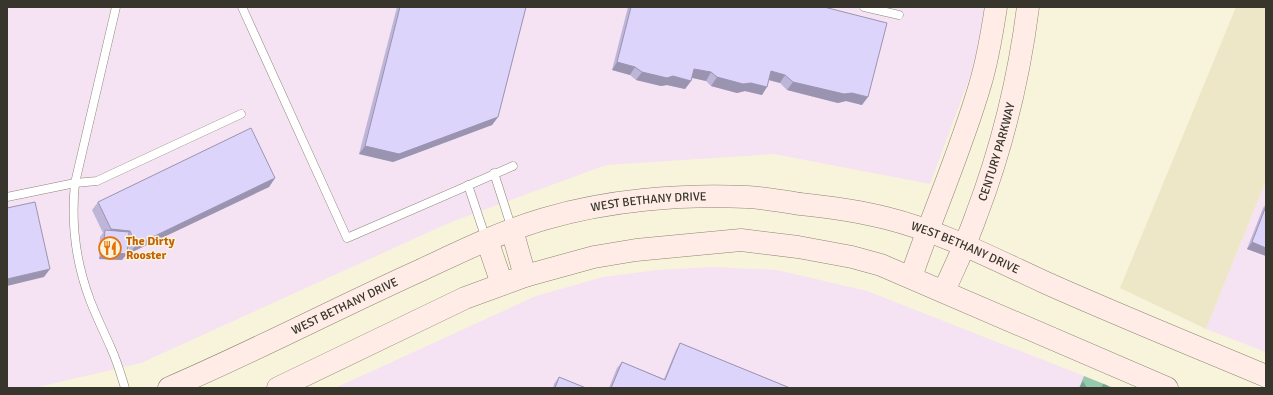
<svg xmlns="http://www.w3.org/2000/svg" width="1273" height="395" font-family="Signika,sans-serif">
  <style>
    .commercial { fill: #f5e2f3 }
    .built { fill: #ede7c7 }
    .forest { fill: url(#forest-firs) }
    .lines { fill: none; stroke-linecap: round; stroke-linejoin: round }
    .service-casing { stroke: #8b8771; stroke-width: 9 }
    .secondary-casing { stroke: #8b8771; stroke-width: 23 }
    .service { stroke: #fff; stroke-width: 8 }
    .secondary { stroke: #ffece7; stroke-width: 22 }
    .wall { fill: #beb6d8 }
    .shaded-wall { fill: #9b94b0 }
    .building { fill: #ddd4fb; stroke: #9b94b0 }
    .labels { text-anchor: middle; stroke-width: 3; stroke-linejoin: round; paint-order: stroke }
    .street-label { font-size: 12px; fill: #37352c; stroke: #f8f4db }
    .food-label { font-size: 12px; font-weight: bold; fill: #c56008; stroke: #f8f4db; text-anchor: start }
  </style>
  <defs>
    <pattern id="forest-firs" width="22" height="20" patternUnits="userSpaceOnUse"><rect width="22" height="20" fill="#94c9ae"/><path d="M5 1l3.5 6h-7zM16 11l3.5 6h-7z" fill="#7aa48e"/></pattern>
  </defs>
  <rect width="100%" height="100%" fill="#f8f4db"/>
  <g class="commercial">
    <polygon points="7,7 986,7 978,55 930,184 774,154 606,165 451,222 141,363 34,388 7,388"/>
    <polygon points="1266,180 1266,352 1206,329"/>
    <polygon points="712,267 777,270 867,291 1084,376 1079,388 335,388 536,296 603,277 657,270"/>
  </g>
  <polygon class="built" points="1236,7 1266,7 1266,180 1206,329 1120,288"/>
  <polygon class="forest" points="1084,376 1114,388 1079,388"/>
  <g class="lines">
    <g class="service-casing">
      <g id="service">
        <path d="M116,7L75,183C71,222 76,263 90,300C96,316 104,332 111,348C117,361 121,375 125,388"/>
        <polyline points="242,7 347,238 513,166"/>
        <polyline points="864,7 899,15"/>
        <polyline points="494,173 512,229"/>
        <polyline points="468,185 486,239"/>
        <polyline points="7,197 75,183 97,181 241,114"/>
      </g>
    </g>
    <g class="secondary-casing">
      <g id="secondary">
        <polyline points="512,230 525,276"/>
        <polyline points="487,240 502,284"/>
        <path d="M911,277C933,213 961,150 980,85C988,59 992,33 996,7"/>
        <path id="s1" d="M944,291C955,266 967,242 976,216C1002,148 1019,78 1028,7"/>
        <path id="s2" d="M169,388C253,352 335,309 419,271C460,252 500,232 544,219C608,200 681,194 747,197C765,198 782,201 800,204C829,207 858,211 886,218C942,232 992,258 1044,282C1118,315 1192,345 1266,376"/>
        <polyline points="278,388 465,298 525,276 594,257 636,250 741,240 798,247 852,257 881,265 1167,388"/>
      </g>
    </g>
    <use href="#service" class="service"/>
    <use href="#secondary" class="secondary"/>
  </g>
  <g class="wall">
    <polygon points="397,7 526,7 498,117 492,125 393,162 359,154"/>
    <polygon points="628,7 824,7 862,105 846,101 838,103 787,90 780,83 769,80 762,95 745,91 737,93 711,86 706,81 692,78 691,81 685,89 667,85 661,86 636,80 630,75 612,70"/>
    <polygon points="275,178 269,187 130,253 128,247 122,260 99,259 100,237 103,233 92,210 98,202"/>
    <polygon points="1266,204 1266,256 1247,249 1263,208"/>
    <polygon points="680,343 790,388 609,388 617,368 622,362 664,379 676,350"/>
    <polygon points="559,377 586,388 553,388 554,384"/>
  </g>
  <g class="shaded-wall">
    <polygon points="617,62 635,67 630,75 612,70"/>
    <polygon points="694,69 711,72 706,81 689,77"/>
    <polygon points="771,71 785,75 780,83 765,79"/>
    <polygon points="642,72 673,76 691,81 685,89 667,85 661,86 636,80"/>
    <polygon points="717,77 751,83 767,87 762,95 745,91 737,93 711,86"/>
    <polygon points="793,82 852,93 868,97 862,105 846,101 838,103 787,90"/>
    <polygon points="498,117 492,125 393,162 359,154 365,146"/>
    <polygon points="275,178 269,187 130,253 136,245"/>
    <polygon points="111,229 130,231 124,239 105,237"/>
    <polygon points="1252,242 1266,248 1266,256 1247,249"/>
    <polygon points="103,252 127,254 122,260 99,259"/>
    <polygon points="50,269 44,277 7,286 7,279"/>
  </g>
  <g class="building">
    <polygon points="400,7 526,7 498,117 399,154 365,146"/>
    <polygon points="631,7 824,7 887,23 868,97 852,93 844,94 793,82 785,75 771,71 767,87 751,83 743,84 717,77 711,72 694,69 691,81 673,76 667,78 642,72 635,67 617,62"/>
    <polygon points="251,128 275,178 136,245 130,231 111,229 98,202"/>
    <polygon points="35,202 50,269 7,279 7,208"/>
    <polygon points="1266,206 1266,248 1252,242"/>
    <polygon points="105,230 129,232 127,254 103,252"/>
    <polygon points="680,343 790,388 611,388 622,362 665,380"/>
    <polygon points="559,377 586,388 555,388"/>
  </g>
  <defs>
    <g id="restaurant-ring" transform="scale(1.15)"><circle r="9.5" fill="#f8f4db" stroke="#e8710a" stroke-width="1.5"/><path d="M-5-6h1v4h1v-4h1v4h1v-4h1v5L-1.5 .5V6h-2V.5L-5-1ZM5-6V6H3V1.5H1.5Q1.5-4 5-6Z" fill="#e8710a"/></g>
  </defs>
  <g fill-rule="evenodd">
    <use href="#restaurant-ring" x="110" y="248"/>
  </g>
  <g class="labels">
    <g class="street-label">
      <text dy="4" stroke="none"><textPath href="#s1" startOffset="149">CENTURY PARKWAY</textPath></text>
      <text dy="4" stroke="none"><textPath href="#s2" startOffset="518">WEST BETHANY DRIVE</textPath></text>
      <text dy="4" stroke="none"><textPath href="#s2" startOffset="842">WEST BETHANY DRIVE</textPath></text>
      <text dy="4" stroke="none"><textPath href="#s2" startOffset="194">WEST BETHANY DRIVE</textPath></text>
    </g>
    <g class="food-label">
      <text x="126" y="245">The Dirty<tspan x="126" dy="14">Rooster</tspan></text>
    </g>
  </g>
  <rect width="1273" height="395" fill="none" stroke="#37352c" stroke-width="16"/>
</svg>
